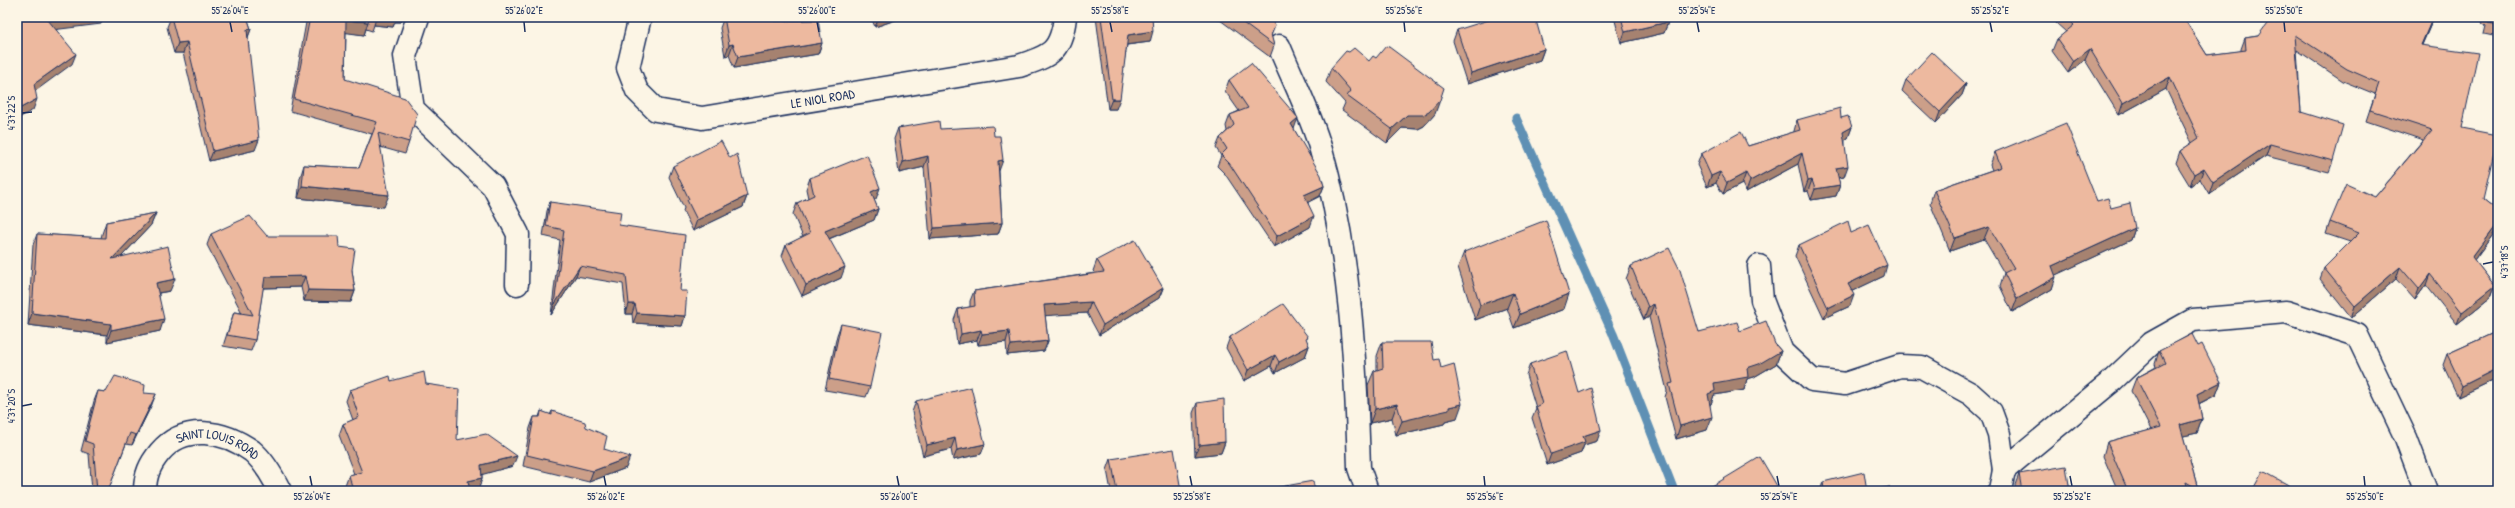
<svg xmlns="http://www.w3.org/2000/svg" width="2515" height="508" font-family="'Patrick Hand',sans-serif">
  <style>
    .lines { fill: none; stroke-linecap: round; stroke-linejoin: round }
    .stream { stroke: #5f90b4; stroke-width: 9 }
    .minor-casing { stroke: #1b2f5e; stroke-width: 25 }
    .major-casing { stroke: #1b2f5e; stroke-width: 25 }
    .minor { stroke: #fcf5e5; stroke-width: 22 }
    .major { stroke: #fcf5e5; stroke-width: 22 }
    .wall { fill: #cc9f89; stroke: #1b2f5e }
    .shaded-wall { fill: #a6826f; stroke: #1b2f5e }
    .building { fill: #edb99f; stroke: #1b2f5e }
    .ticks { fill: none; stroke: #1b2f5e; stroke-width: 1.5 }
    .labels { text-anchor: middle; stroke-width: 4; stroke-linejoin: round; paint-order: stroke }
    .street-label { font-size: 13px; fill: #1b2f5e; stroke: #fcf5e5 }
    .neatline { fill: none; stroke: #1b2f5e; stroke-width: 1.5 }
    .ticks-label { font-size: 10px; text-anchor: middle; fill: #1b2f5e }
  </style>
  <rect width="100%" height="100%" fill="#fcf5e5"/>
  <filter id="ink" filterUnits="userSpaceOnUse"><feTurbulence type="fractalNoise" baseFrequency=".025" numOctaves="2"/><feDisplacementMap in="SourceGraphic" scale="8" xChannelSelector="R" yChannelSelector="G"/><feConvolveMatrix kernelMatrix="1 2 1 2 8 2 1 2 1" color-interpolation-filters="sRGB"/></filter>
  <g filter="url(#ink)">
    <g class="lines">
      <polyline class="stream" points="1516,118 1613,334 1674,491"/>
      <g class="minor-casing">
        <g id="minor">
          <polyline points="418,17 405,56 413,109 493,186 518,234 517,284"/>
          <path id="s1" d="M640,17L628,68L637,91L656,110L702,118L1019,66C1050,56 1061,52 1065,17"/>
          <path d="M1279,46C1293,80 1311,115 1321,150C1350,252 1356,363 1359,468L1367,491"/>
          <polyline points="1759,266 1762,300 1782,352 1812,380 1845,384 1900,366 1922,367 1971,394 1991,412 1999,434 2004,470"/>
          <polyline points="2000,491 2004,470 2113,380 2152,343 2193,320 2286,312 2357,335 2406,438 2426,491"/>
        </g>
      </g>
      <g class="major-casing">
        <g id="major">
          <path id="s2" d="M145,491C145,475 150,464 160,452C185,423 224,431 252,451C264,461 273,477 280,491"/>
        </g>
      </g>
      <use href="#minor" class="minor"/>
      <use href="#major" class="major"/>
    </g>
    <g class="wall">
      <polygon points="171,17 247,17 251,29 248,37 255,150 209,161 183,53 174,53 167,27"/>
      <polygon points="307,17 403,17 401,22 395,22 393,27 374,25 372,31 366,29 364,35 346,32 345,79 409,142 405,154 380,147 384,207 298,198 300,178 304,165 359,168 372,134 290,111"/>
      <polygon points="724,17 774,21 822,43 818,54 734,68 729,55 725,56 720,28"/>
      <polygon points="871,17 904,17 875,27"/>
      <polygon points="1096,17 1152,17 1150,42 1127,45 1116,109 1108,109"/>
      <polygon points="1216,17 1270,17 1275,26 1271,36 1274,46 1270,57"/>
      <polygon points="1614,17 1668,17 1668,22 1664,33 1621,43"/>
      <polygon points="2059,17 2183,17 2207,55 2241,51 2241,49 2245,38 2258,36 2326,18 2365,20 2366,17 2434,17 2422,45 2462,128 2483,199 2498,211 2498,228 2474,260 2495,286 2491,297 2457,324 2426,285 2415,300 2396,279 2351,318 2320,279 2324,268 2350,242 2326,234 2330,222 2375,197 2423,140 2366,121 2375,94 2343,81 2297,50 2301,112 2333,161 2329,172 2266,156 2209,194 2200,179 2190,186 2176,163 2180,151 2192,143 2166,89 2119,115 2085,60 2068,73 2052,51 2057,39 2066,32 2056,23"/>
      <polygon points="2484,17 2498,17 2498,37 2484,34 2486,26 2482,23"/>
      <polygon points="1457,30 1544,49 1540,60 1467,84 1453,41"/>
      <polygon points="1369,61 1435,114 1424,126 1418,129 1402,128 1387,143 1342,110 1345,103 1326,82 1331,68"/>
      <polygon points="1229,80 1294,129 1324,186 1320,196 1308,202 1310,227 1274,247 1225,174 1217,166 1221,156 1216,148 1220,138 1227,131 1226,126 1230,115 1239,111 1225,91"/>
      <polygon points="1906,80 1966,84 1962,95 1936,123 1902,91"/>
      <polygon points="1841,118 1852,127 1848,138 1845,140 1844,177 1838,178 1840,185 1836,196 1811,200 1808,191 1804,192 1798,164 1746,192 1742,184 1723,194 1716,183 1707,187 1697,165 1701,154 1748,146 1794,132 1794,131 1797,120"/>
      <polygon points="898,128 940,129 999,171 1002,223 998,234 930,239 924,167 899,173 894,139"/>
      <polygon points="1995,152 2097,201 2111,208 2135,228 2131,240 2055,275 2052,289 2012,312 2000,286 2004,273 1984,239 1950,251 1930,203 1934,190 1992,170 1990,165"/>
      <polygon points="673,166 747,196 743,207 693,231 683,211 684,208 669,177"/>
      <polygon points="810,178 876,199 874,200 878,209 874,220 829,239 841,278 802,296 782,256 786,245 803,237 793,214 797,203 808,198 806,189"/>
      <polygon points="550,202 619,225 680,291 685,316 682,326 633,323 632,314 626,314 623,284 576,276 551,315 560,240 543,236 547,211"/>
      <polygon points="156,213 151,225 121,257 170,291 159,293 160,331 107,342 107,335 28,325 33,245 37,234 101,238 102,234 106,222"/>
      <polygon points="1851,233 1884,276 1852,291 1850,306 1824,318 1795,256 1799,245"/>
      <polygon points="211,234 267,236 339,247 352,270 355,291 351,302 304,301 301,287 263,288 255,340 251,351 223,346 234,312 242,313 207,245"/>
      <polygon points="1464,252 1564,309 1514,328 1507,308 1475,320 1458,267"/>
      <polygon points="1097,260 1163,288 1159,298 1099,335 1087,313 1045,315 1048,341 1044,351 1007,355 1006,342 978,345 977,340 957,344 954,320 958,309 970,307 970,301 974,291 1095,273 1093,271"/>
      <polygon points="1631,266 1699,332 1740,331 1775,344 1781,351 1776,364 1754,377 1747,379 1744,390 1714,395 1711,404 1710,405 1707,430 1676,439 1665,397 1667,391 1649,317 1644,320 1626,279"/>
      <polygon points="841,324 870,387 866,397 825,390 837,335"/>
      <polygon points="2498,331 2498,378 2458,397 2443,365 2447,354"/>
      <polygon points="1230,337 1307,341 1309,346 1305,357 1275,373 1271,366 1244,381 1226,348"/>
      <polygon points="1382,342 1434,360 1441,368 1457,418 1445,421 1444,424 1396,435 1392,418 1370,423 1368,385 1374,371 1377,370 1377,356"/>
      <polygon points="2198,346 2221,382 2216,395 2199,404 2202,419 2197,433 2183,436 2198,489 2197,491 2118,491 2103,456 2107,442 2151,430 2131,391 2136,378 2156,367 2155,364 2159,351"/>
      <polygon points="1530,364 1579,393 1597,441 1584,445 1581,453 1547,465 1532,418 1536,408 1526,375"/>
      <polygon points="391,381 426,384 457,440 513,466 482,474 482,478 479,488 470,491 347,491 345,486 349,475 354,474 339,435 343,424 353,420 346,401 350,390"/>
      <polygon points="98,391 106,392 144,393 152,404 132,445 126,444 108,491 92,491 89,454 81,451 94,401"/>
      <polygon points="916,401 985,444 981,454 953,460 951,449 923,456 912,412"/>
      <polygon points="1197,403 1225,442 1221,453 1195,456 1193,413"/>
      <polygon points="541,411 550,415 552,411 586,427 604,449 626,468 589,482 523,466 530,428 534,417 539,417"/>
      <polygon points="1111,459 1181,491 1111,491 1107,470"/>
      <polygon points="2019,474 2070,491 2016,491 2015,485"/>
      <polygon points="1823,482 1824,491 1820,491"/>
    </g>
    <g class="shaded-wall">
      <polygon points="74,17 103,17 101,24 44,31 48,20"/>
      <polygon points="375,17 403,17 401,22 395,22 393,27 374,25 376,18"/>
      <polygon points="879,17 904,17 875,27"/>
      <polygon points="2433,17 2434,17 2417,56 2421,45"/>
      <polygon points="346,20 368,22 364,35 341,32"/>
      <polygon points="1668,22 1664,33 1621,43 1625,32"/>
      <polygon points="251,29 247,40 247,30"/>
      <polygon points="1153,31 1150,42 1125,45 1128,35"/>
      <polygon points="187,42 183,53 174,53 178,43"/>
      <polygon points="822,43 818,54 734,68 738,57"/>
      <polygon points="733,44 729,55 725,56 729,45"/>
      <polygon points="1544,49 1540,60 1467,84 1471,73"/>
      <polygon points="2090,49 2085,60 2068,73 2073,62"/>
      <polygon points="76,54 72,64 30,95 34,84"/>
      <polygon points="2170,77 2166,89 2119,115 2123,103"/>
      <polygon points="1966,84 1962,95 1936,123 1940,112"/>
      <polygon points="37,99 33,110 17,119 17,110"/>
      <polygon points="1112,99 1120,99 1116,109 1108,109"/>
      <polygon points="1440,100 1435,114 1424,126 1418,129 1402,128 1387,143 1392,129 1407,115"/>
      <polygon points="1298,118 1294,129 1291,124"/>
      <polygon points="1852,127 1848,138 1839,143 1843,132"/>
      <polygon points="259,140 255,150 209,161 213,151"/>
      <polygon points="2270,144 2266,156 2209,194 2213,182"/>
      <polygon points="1802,153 1798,164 1746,192 1750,181"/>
      <polygon points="928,156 924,167 899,173 903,162"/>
      <polygon points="1003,160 999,171 994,172 998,161"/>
      <polygon points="1848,166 1844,177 1832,179 1836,168"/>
      <polygon points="2204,168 2200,179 2190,186 2194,174"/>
      <polygon points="1720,172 1716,183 1707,187 1711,176"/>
      <polygon points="1746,173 1742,184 1723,194 1727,183"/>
      <polygon points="1812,180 1808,191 1804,192 1808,181"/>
      <polygon points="1840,185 1836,196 1811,200 1815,189"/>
      <polygon points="302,186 389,195 384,207 298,198"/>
      <polygon points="1324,186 1320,196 1301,206 1304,195"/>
      <polygon points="880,188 876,199 867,203 871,192"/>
      <polygon points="747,196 743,207 693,231 697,220"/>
      <polygon points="878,209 874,220 821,242 825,231"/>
      <polygon points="156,213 151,225 108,271 112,259"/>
      <polygon points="1314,216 1310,227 1274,247 1277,236"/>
      <polygon points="2498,222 2498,228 2468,268 2472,257"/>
      <polygon points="1002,223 998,234 930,239 934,228"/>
      <polygon points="1989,227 1984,239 1950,251 1955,238"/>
      <polygon points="2135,228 2131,240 2047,279 2052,266"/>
      <polygon points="1887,265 1884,276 1844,295 1848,284"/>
      <polygon points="580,266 576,276 551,315 554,305"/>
      <polygon points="845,267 841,278 802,296 806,285"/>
      <polygon points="2400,267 2396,279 2351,318 2355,306"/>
      <polygon points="2430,274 2426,285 2415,300 2419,289"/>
      <polygon points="305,276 301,287 261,288 265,277"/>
      <polygon points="2056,277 2052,289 2012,312 2017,299"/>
      <polygon points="175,279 170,291 152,294 156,283"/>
      <polygon points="2495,286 2491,297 2457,324 2461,313"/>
      <polygon points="1163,288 1159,298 1099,335 1103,325"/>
      <polygon points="308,290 355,291 351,302 304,301"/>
      <polygon points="1513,293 1507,308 1475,320 1480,305"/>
      <polygon points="1569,294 1564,309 1514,328 1520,314"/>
      <polygon points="1854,295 1850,306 1824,318 1828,308"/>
      <polygon points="1091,302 1087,313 1041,316 1044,305"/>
      <polygon points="629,304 635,304 632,314 626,314"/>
      <polygon points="1654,304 1649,317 1644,320 1648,307"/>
      <polygon points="32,313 111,324 107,335 28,325"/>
      <polygon points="637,313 685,316 682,326 633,323"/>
      <polygon points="164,319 160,331 107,342 111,330"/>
      <polygon points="981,330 977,340 957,344 961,334"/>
      <polygon points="1009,331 1006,342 978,345 982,334"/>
      <polygon points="1048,341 1044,351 1007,355 1011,345"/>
      <polygon points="1309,346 1305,357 1275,373 1279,362"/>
      <polygon points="1781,351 1776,364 1754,377 1747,379 1744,390 1714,395 1711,404 1703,407 1708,394 1714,383 1747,368"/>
      <polygon points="1275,355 1271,366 1244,381 1248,370"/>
      <polygon points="2498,368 2498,378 2458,397 2462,386"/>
      <polygon points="2221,382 2216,395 2192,407 2197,394"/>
      <polygon points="156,394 152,404 132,445 136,435"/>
      <polygon points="1397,404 1392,418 1370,423 1375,409"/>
      <polygon points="1462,404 1457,418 1445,421 1444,424 1396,435 1402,421 1449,407"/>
      <polygon points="1712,417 1707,430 1676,439 1680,426"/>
      <polygon points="2202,419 2197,433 2175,438 2180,425"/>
      <polygon points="1601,430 1597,441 1584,445 1581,453 1547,465 1551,454 1583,436"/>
      <polygon points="955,438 951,449 923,456 927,445"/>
      <polygon points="1225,442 1221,453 1195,456 1199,445"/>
      <polygon points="985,444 981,454 953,460 957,450"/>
      <polygon points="517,456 513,466 477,476 481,465"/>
      <polygon points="630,457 626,468 589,482 593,471"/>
      <polygon points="482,478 479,488 468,491 468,481"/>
    </g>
    <g class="building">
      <polygon points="17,17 74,17 48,20 76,54 34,84 37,99 17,110"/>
      <polygon points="171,17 247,17 251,29 247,30 259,140 213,151 187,42 178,43"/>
      <polygon points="310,17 369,17 368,22 346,20 345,79 405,98 417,114 409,142 378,133 389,195 302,186 304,165 359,168 377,122 294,99"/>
      <polygon points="724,17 773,17 774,21 818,20 822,43 738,57 733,44 729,45"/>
      <polygon points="1101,17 1152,17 1153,31 1128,35 1120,99 1112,99"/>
      <polygon points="1235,17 1270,17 1275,26 1271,34 1274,46"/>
      <polygon points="1498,17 1535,17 1544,49 1471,73 1457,30"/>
      <polygon points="1621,17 1668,17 1668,22 1625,32"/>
      <polygon points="2066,17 2183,17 2207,55 2246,50 2245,38 2258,36 2272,17 2324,17 2326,18 2327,17 2359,17 2365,20 2366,17 2433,17 2421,45 2478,53 2462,128 2498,135 2483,199 2498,211 2498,222 2472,257 2495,286 2461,313 2430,274 2419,289 2400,267 2355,306 2324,268 2359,233 2330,222 2346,184 2375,197 2432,130 2370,110 2379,83 2347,69 2295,35 2301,112 2343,125 2333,161 2270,144 2213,182 2204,168 2194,174 2180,151 2199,138 2170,77 2123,103 2090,49 2073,62 2057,39 2074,25"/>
      <polygon points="2489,17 2498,17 2498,25 2488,23"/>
      <polygon points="1386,46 1389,47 1444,88 1440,100 1429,112 1423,115 1407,115 1392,129 1347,96 1351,91 1331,68 1346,51 1349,52 1354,48 1369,61 1373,56 1376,58"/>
      <polygon points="1932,52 1966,84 1940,112 1906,80"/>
      <polygon points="1251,63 1298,118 1291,124 1321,175 1324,186 1304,195 1314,216 1277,236 1229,163 1221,155 1227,149 1220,138 1234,125 1230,115 1248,108 1229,80"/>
      <polygon points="1840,108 1841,118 1848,116 1852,127 1843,132 1848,166 1836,168 1840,185 1815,189 1812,180 1808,181 1802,153 1750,181 1746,173 1727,183 1720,172 1711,176 1701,154 1741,132 1748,146 1800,130 1797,120"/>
      <polygon points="939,121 940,129 993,126 994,136 1000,136 1003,160 998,161 1002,223 934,228 928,156 903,162 898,128"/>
      <polygon points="2066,123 2097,201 2108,198 2111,208 2130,203 2135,228 2052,266 2056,277 2017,299 2004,273 2014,268 1989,227 1955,238 1934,190 2001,167 1995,152"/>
      <polygon points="721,141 730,158 737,154 747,196 697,220 687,200 689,199 673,166"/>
      <polygon points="867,155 880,188 871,192 878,209 825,231 845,267 806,285 786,245 810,233 797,203 814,195 810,178"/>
      <polygon points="550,202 621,212 619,225 685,235 680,291 687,291 685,316 637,313 635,304 629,304 626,275 580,266 554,305 564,230 546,226"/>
      <polygon points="156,213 112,259 168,246 175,279 156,283 164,319 111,330 111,324 32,313 37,234 105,238 106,222"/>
      <polygon points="250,216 267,236 338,236 339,247 355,249 352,270 355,291 308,290 305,276 265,277 255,340 227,335 234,312 253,315 211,234"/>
      <polygon points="1546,220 1569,294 1520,314 1513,293 1480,305 1464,252"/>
      <polygon points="1848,221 1851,233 1869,225 1887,265 1848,284 1854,295 1828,308 1799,245"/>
      <polygon points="1135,240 1163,288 1103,325 1091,302 1044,305 1048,341 1011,345 1009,331 982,334 981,330 961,334 958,309 975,306 974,291 1104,272 1097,260"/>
      <polygon points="1669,248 1680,270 1699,332 1737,322 1740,331 1766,321 1775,344 1781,351 1759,364 1747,368 1748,377 1714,383 1715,391 1708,394 1712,417 1680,426 1669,384 1673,383 1654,304 1648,307 1631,266"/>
      <polygon points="1283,304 1308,337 1306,338 1309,346 1279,362 1275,355 1248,370 1230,337"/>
      <polygon points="841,324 882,332 870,387 829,379"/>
      <polygon points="2498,331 2498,368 2462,386 2447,354"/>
      <polygon points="2192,334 2198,346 2202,344 2221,382 2197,394 2202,419 2180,425 2198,489 2186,482 2188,491 2128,491 2107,442 2161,427 2136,378 2165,363 2159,351"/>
      <polygon points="1382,342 1431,342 1434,360 1439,359 1441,368 1454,364 1462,404 1449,407 1449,410 1402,421 1397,404 1375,409 1374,371 1383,368"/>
      <polygon points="1567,351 1579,393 1591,388 1601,430 1583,436 1585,442 1551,454 1536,407 1542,404 1530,364"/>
      <polygon points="424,372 426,384 459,389 457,440 486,434 517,456 481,465 482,478 468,481 470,491 353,491 349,475 362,472 343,424 359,417 350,390 390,376 391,381"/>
      <polygon points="115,376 145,385 144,393 156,394 136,435 130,433 108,491 97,491 93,444 85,441 98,391 106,392"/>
      <polygon points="971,387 985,444 957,450 955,438 927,445 916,401"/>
      <polygon points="1224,399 1225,442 1199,445 1197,403"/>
      <polygon points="541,411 552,415 552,411 585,422 586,427 607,436 604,449 630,457 593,471 527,455 534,417 540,417"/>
      <polygon points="1174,449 1181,491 1117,491 1111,459"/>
      <polygon points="1760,457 1780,491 1704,491"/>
      <polygon points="2066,466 2070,491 2022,491 2019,474"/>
      <polygon points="2263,471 2292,487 2289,491 2252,491"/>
      <polygon points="1864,472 1867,491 1824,491 1823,482"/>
      <polygon points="1313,481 1315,491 1267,491 1269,489"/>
      <polygon points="1889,487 1890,491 1870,491"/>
    </g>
  </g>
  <path class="ticks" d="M230,22L232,32M524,22L525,32M817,22L819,32M1110,22L1112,32M1404,22L1405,32M1697,22L1699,32M1990,22L1992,32M2284,22L2285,32M22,113L32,112M2483,264L2493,262M22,406L32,404M310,476L312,486M604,476L606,486M897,476L899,486M1190,476L1192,486M1484,476L1485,486M1777,476L1779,486M2070,476L2072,486M2364,476L2365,486"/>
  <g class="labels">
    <g class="street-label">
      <text dy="5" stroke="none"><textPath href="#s1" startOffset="273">LE NIOL ROAD</textPath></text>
      <text dy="5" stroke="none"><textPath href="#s2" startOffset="108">SAINT LOUIS ROAD</textPath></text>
    </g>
  </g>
  <rect width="2515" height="508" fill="none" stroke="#fcf5e5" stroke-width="44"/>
  <rect x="22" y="22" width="2471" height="464" class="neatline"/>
  <g class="ticks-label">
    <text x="230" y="14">55°26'04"E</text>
    <text x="524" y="14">55°26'02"E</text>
    <text x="817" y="14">55°26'00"E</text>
    <text x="1110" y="14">55°25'58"E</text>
    <text x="1404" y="14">55°25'56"E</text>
    <text x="1697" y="14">55°25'54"E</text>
    <text x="1990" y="14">55°25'52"E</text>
    <text x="2284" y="14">55°25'50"E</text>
    <text transform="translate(11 113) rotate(-90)" y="4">4°37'22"S</text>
    <text transform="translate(2504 262) rotate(-90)" y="4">4°37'18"S</text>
    <text transform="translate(11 406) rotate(-90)" y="4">4°37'20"S</text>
    <text x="312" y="500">55°26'04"E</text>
    <text x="606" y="500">55°26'02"E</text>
    <text x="899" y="500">55°26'00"E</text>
    <text x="1192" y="500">55°25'58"E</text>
    <text x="1485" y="500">55°25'56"E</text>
    <text x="1779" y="500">55°25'54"E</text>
    <text x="2072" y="500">55°25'52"E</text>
    <text x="2365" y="500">55°25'50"E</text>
  </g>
</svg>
